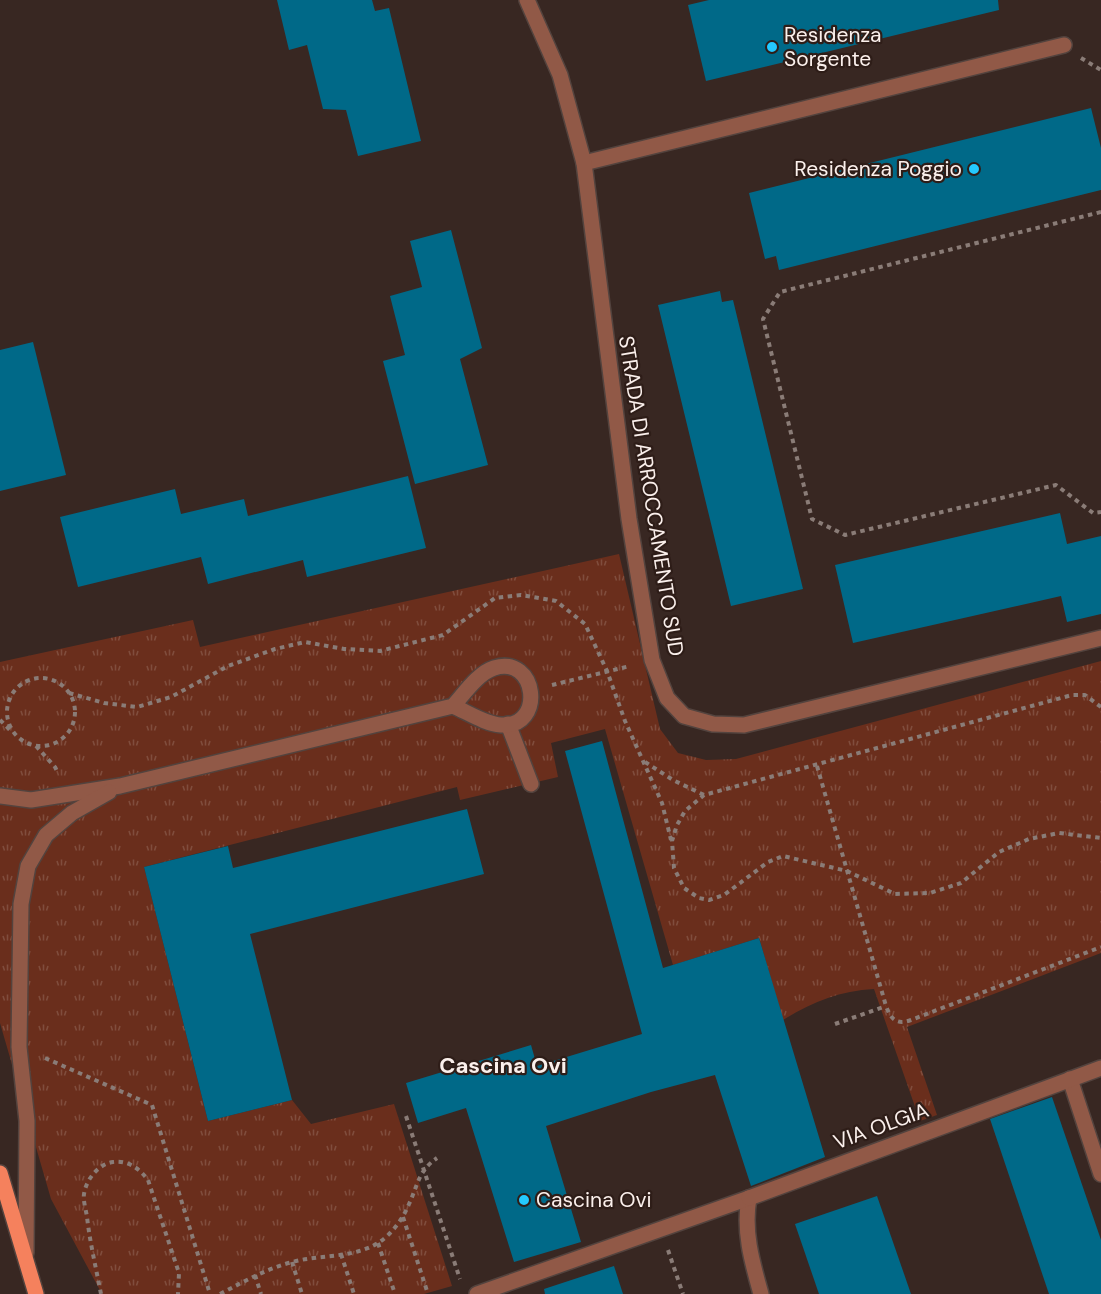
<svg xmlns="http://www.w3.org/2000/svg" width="1101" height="1294" font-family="'DM Sans',sans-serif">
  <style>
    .park { fill: url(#park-tufts) }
    .building { fill: #006988 }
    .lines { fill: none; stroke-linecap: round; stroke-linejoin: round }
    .service-casing { stroke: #53433e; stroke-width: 18 }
    .pedestrian-casing { stroke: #53433e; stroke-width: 18 }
    .minor-casing { stroke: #53433e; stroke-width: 18 }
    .primary-casing { stroke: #53433e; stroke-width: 18 }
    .path { stroke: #8a7c77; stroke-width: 4; stroke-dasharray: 4.5 4.5; stroke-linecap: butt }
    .service { stroke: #915947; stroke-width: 15 }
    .pedestrian { stroke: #915947; stroke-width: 15 }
    .minor { stroke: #915947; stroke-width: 15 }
    .primary { stroke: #f5815d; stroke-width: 15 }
    .poi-dot { fill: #24c9fe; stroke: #2e1d18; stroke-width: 2 }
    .labels { text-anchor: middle; stroke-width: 4.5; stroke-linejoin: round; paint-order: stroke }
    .poi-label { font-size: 21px; fill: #fbf0ec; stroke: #2e1d18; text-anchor: start }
    .street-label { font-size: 21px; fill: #fbf0ec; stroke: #2e1d18 }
    .neighbourhood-label { font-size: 22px; font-weight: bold; fill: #fbf0ec; stroke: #2e1d18 }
  </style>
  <defs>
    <pattern id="park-tufts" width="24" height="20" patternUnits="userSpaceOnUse" patternTransform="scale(1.5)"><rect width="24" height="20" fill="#6a2e1c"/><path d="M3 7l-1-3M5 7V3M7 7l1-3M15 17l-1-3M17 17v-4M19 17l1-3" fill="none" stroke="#804d3d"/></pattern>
  </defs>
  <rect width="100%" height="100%" fill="#382722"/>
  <path class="park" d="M619,554L660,729L678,753L706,760L736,759L1101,661V953L907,1027L937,1115L920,1121L874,989C839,991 812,1002 783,1020L759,938L673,965L605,729L551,743L558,777L460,800L457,787L144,867L208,1121L292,1100L311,1124L394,1104L452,1286L424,1294H102L51,1199L0,1023V662L193,620L200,647Z"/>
  <g class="building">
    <polygon points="277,0 372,0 375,11 389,8 421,141 358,156 346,110 323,109 307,45 289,50"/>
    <polygon points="709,0 998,0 999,10 706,81 688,5"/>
    <polygon points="1091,108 1101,148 1101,190 779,270 776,256 765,259 749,193"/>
    <polygon points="451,230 482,348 460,359 488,465 415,484 383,361 405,355 390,296 422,287 410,241"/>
    <polygon points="720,291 722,302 733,300 803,589 731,606 658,305"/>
    <polygon points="33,342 66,475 0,491 0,350"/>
    <polygon points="408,476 426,548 307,577 303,560 208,584 201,557 78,587 60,517 175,489 181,514 244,499 248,516"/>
    <polygon points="1060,513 1067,544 1101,536 1101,614 1067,622 1061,596 853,643 835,565"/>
    <polygon points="602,741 663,968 759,938 825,1157 751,1186 715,1075 651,1092 546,1126 581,1242 514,1262 466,1108 418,1123 406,1083 531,1045 537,1066 642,1034 565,751"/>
    <polygon points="467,809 484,874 250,934 292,1100 208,1121 144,867 228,846 233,868"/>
    <polygon points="1052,1097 1101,1240 1101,1294 1049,1294 990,1119"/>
    <polygon points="877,1196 911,1294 819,1294 795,1224"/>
    <polygon points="614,1266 623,1294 545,1294 544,1289"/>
  </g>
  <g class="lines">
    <g class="service-casing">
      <g id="service">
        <polyline points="584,163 1064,45"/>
        <path d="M749,1198C743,1231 752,1262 761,1294"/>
      </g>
    </g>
    <g class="pedestrian-casing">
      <polyline id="pedestrian" points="477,1294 749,1198"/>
    </g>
    <g class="minor-casing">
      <g id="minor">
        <polyline points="527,0 560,75 584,163 629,519 652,660 667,698 684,716 713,724 744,725 1101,638"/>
        <polyline points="508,724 531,784"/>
        <path d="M0,796L31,800L120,786L453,706C464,694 478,673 494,668C537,654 546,728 501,725C485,724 467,712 453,706"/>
        <polyline points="1070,1079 1101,1174"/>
        <polyline points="749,1198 1101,1068"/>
        <polyline points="26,1253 27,1121 19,1047 21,904 28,866 46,835 72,813 109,792"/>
      </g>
    </g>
    <g class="primary-casing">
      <polyline id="primary" points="0,1173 36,1294"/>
    </g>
    <g class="path">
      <polyline points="1081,58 1101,70"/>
      <polyline points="1101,212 780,292 763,319 812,519 845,535 1056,485 1093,513 1101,512"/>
      <circle cx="41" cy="712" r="34"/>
      <polyline points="552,685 630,666"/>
      <polyline points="69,693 104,703 137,707 171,697 228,666 275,649 305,642 344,649 380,651 443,635 495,598 521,595 556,601 585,624 607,671 625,721 662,803 671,840"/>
      <polyline points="1101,707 1085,695 1072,695 704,795 685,811 677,825 672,841 674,868 684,888 699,898 709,900 724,895 768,862 783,856 847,871 895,894 930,893 961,883 999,852 1029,839 1059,833 1101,838"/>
      <polyline points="0,720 10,730"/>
      <polyline points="36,746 55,767 58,773"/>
      <polyline points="645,762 673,780 704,795"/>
      <path d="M817,766L886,1006C891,1020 897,1025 911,1020L1101,947"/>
      <polyline points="835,1024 886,1006"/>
      <polyline points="45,1058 152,1105 210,1294"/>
      <polyline points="406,1116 460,1279"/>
      <polyline points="403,1217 428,1294"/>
      <polyline points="378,1243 395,1294"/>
      <polyline points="668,1250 683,1294"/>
      <polyline points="341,1254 354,1294"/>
      <polyline points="292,1262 302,1294"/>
      <polyline points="255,1275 261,1294"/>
      <path d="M101,1294C96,1268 90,1243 87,1217C86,1210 83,1201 84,1194C86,1180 98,1164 113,1162C128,1160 140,1169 148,1180L179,1273L178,1294"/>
      <path d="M220,1294C247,1280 271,1266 301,1260C326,1255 355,1257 378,1243C391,1235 403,1219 409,1204C418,1185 418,1171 437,1158"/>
    </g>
    <use href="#service" class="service"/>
    <use href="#pedestrian" class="pedestrian"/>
    <use href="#minor" class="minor"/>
    <use href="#primary" class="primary"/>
  </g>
  <g class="poi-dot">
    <circle cx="772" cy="47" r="6"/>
    <circle cx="974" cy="169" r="6"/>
    <circle cx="524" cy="1200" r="6"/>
  </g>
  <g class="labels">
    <g class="poi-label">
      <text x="784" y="42">Residenza<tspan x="784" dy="24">Sorgente</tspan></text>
      <text x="962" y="176" text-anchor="end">Residenza Poggio</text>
      <text x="536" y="1207">Cascina Ovi</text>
    </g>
    <g class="street-label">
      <text transform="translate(651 496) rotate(81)" y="7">STRADA DI ARROCCAMENTO SUD</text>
      <text transform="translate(881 1126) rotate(-20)" y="7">VIA OLGIA</text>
    </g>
    <g class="neighbourhood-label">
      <text x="503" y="1073">Cascina Ovi</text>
    </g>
  </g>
</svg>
